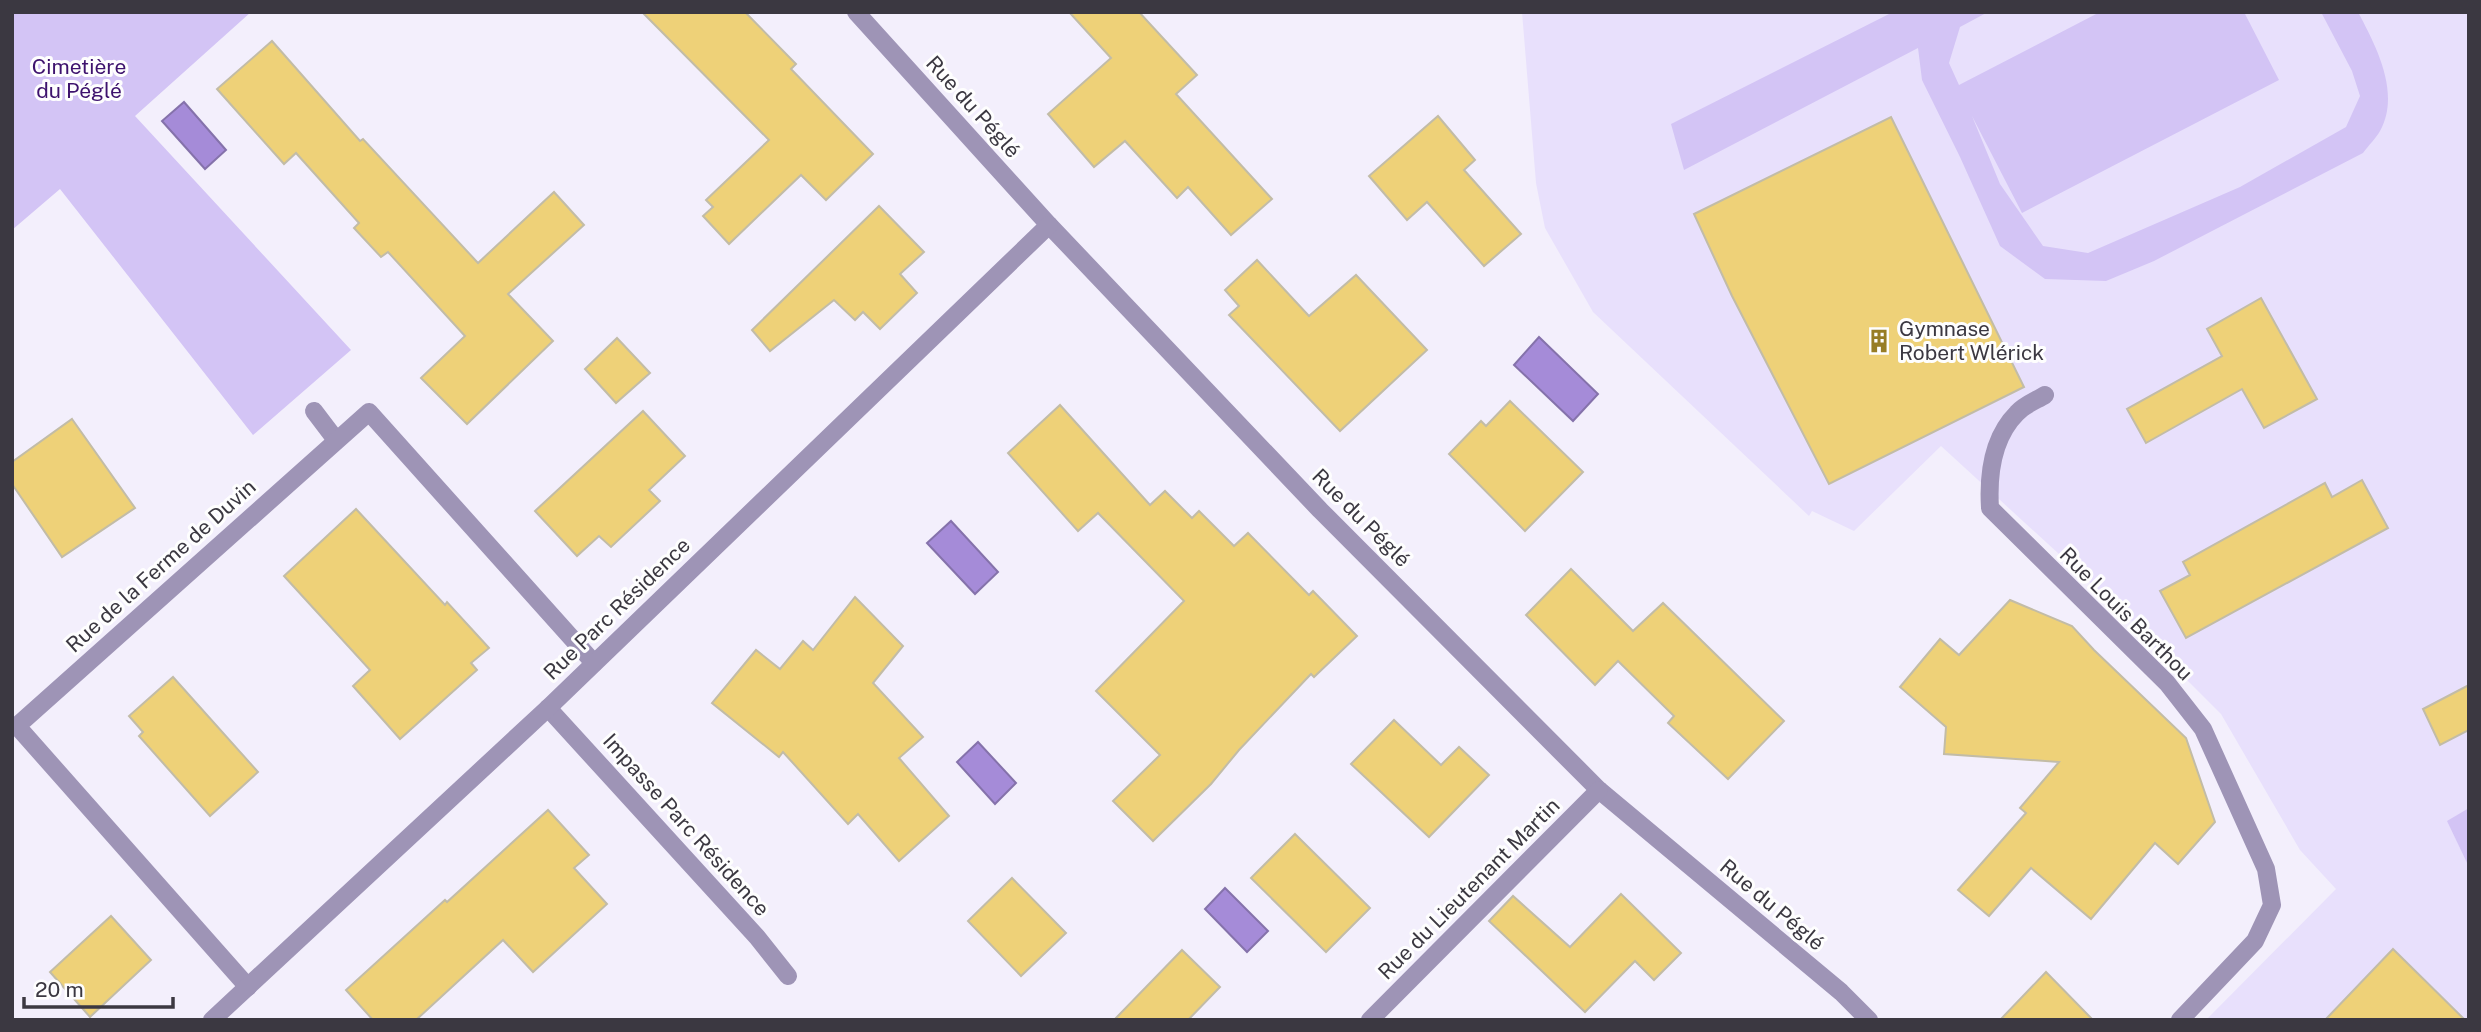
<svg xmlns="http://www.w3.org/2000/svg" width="2481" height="1032" font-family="'Public Sans',sans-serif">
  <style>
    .built { fill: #e8e0fc }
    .green { fill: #d3c4f5 }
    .water { fill: #a58bd8; stroke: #8572ab; stroke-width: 2 }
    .building { fill: #eed178; stroke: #c2bca7; stroke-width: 2 }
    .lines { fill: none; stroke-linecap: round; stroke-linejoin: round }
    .minor { stroke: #9e94b6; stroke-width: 18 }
    .labels { text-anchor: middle; stroke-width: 6; stroke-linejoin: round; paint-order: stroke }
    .park-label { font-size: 21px; fill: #3e136e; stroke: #fefefe }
    .street-label { font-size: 21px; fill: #3b3841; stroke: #fefefe }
    .poi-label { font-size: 21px; fill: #3b3841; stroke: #fefefe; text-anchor: start }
  </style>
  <rect width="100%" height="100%" fill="#f3effc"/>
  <polygon class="built" points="1522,12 2469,12 2469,1020 2206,1020 2336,889 2300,850 2221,714 2153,646 2155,642 1941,446 1854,531 1812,511 1809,516 1593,312 1545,228 1536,183"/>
  <g class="green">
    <polygon points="12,12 251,12 135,116 351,350 253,435 60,189 12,230"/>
    <path d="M1893,12H1988L1960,27L1949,63L1959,85L2100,12H2244L2279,80L2022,213L1972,116L2000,184L2043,246L2088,253L2240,187L2346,127L2360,96L2352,71L2321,12H2358C2376,46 2401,93 2380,131C2376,138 2369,145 2363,153L2154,261L2106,281L2045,279L2000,246L1960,157L1922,80L1918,48L1684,170L1671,124Z"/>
    <polygon points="2469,808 2469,867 2447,821"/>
  </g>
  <g class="water">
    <polygon points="184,102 226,150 205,169 162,121"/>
    <polygon points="1539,337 1598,394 1573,421 1514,365"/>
    <polygon points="951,521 998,572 975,594 927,543"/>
    <polygon points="978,742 1016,783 995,804 957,762"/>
    <polygon points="1225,888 1268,931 1247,952 1205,909"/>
  </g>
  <g class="building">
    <polygon points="642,12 745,12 796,64 791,69 873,154 826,200 801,175 729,244 703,216 713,207 706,200 769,140"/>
    <polygon points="1069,12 1139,12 1197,75 1176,94 1272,199 1231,235 1188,187 1177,198 1125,141 1094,167 1048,114 1111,58"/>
    <polygon points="272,41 360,141 363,139 478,263 554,192 584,225 508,294 553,341 467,424 421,378 465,336 388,252 381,257 354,228 359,223 296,153 284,164 217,89"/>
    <polygon points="1438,116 1475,160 1464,170 1521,234 1484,266 1427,202 1407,220 1369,176"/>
    <polygon points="1891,117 2024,387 1829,484 1732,296 1694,214"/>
    <polygon points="879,206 924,252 900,274 917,293 880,329 863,312 855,320 834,300 770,351 752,330"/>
    <polygon points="1257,260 1309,316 1356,275 1427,350 1340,431 1229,315 1239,306 1225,290"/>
    <polygon points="2261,298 2317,399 2264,428 2242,389 2146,443 2127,409 2222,356 2207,329"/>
    <polygon points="617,338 650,373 616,403 585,369"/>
    <polygon points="1510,401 1583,472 1525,531 1449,454 1481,421 1486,426"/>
    <polygon points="1060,405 1150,505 1165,491 1192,518 1199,511 1234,546 1248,533 1309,595 1313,591 1357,636 1314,677 1311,674 1239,750 1211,784 1153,841 1113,801 1160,755 1096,691 1184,601 1098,513 1078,531 1008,453"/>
    <polygon points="643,411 685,456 649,490 660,501 611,547 599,536 577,556 535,511"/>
    <polygon points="72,419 135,508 62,557 12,484 12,462"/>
    <polygon points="2362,480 2388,528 2186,638 2160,591 2190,575 2183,562 2325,483 2332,497"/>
    <polygon points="356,509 445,605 447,602 489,648 471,663 477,670 400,739 353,686 370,670 284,576"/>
    <polygon points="1571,569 1633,631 1663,603 1784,721 1728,779 1668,723 1674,716 1618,661 1595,685 1526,615"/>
    <polygon points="855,597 903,646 873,683 923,737 899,758 949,816 899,861 858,814 848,824 783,752 779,757 712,703 756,650 780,669 803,641 813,650"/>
    <polygon points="2010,600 2072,626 2094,650 2186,738 2215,822 2178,864 2155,843 2091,919 2031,868 1989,916 1958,890 2026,813 2020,808 2059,762 1944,754 1946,727 1900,687 1940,639 1959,655"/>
    <polygon points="173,677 258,772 210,816 139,736 143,732 129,716"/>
    <polygon points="2469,685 2469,730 2440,745 2423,709"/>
    <polygon points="1394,720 1441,765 1459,747 1489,775 1429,837 1351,764"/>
    <polygon points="548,810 589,855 574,868 607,904 533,972 503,940 416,1020 373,1020 346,990 445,900 447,902"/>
    <polygon points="1295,834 1370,908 1326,952 1251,878"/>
    <polygon points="1012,878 1066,933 1021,976 968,921"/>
    <polygon points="1621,894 1681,953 1654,980 1635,961 1585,1012 1489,921 1513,896 1570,947"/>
    <polygon points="111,916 151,960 90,1017 50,972"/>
    <polygon points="2393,949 2465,1020 2325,1020"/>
    <polygon points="1182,950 1220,987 1188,1020 1114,1020"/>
    <polygon points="2046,972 2093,1020 2000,1020"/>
  </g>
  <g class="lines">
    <g class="minor">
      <polyline points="856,12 1049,225 1320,510 1599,790 1841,992 1869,1020"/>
      <path d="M2045,395C2037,400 2024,405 2017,413C1992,438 1988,475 1990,508L2167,683L2203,729L2266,869L2272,905L2255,941L2180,1020"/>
      <polyline points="314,411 336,440"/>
      <polyline points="548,708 757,937 788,976"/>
      <polyline points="248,987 17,726 369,412 594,663"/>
      <polyline points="212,1020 548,708 1049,225"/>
      <polyline points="1370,1020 1599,790"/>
    </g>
  </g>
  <defs>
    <g id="building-bare" transform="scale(1.89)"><path d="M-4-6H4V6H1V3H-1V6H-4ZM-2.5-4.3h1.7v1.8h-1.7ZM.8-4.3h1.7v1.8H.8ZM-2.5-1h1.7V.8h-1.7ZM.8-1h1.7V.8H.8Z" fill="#977d25" stroke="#fefefe" stroke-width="2.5" paint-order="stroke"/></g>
  </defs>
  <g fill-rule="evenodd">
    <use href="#building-bare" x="1879" y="341"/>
  </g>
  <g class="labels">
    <g class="park-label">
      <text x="79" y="74">Cimetière<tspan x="79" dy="24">du Péglé</tspan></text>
    </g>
    <g class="street-label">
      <text transform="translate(973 107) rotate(48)" y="7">Rue du Péglé</text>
      <text transform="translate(1361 518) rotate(45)" y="7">Rue du Péglé</text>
      <text transform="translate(161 566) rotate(-42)" y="7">Rue de la Ferme de Duvin</text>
      <text transform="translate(617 609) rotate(-44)" y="7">Rue Parc Résidence</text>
      <text transform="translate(2126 614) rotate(45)" y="7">Rue Louis Barthou</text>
      <text transform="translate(686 825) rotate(48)" y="7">Impasse Parc Résidence</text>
      <text transform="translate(1469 889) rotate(-45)" y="7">Rue du Lieutenant Martin</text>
      <text transform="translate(1772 905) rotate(40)" y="7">Rue du Péglé</text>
    </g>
    <g class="poi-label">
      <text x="1899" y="336">Gymnase<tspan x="1899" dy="24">Robert Wlérick</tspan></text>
    </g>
  </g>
  <rect width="2481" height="1032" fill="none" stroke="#3b3841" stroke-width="28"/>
  <path d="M24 997v10h149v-10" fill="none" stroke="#3b3841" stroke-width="3.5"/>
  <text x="35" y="997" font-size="21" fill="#3b3841" stroke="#fefefe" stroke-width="5" paint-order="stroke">20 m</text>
</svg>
